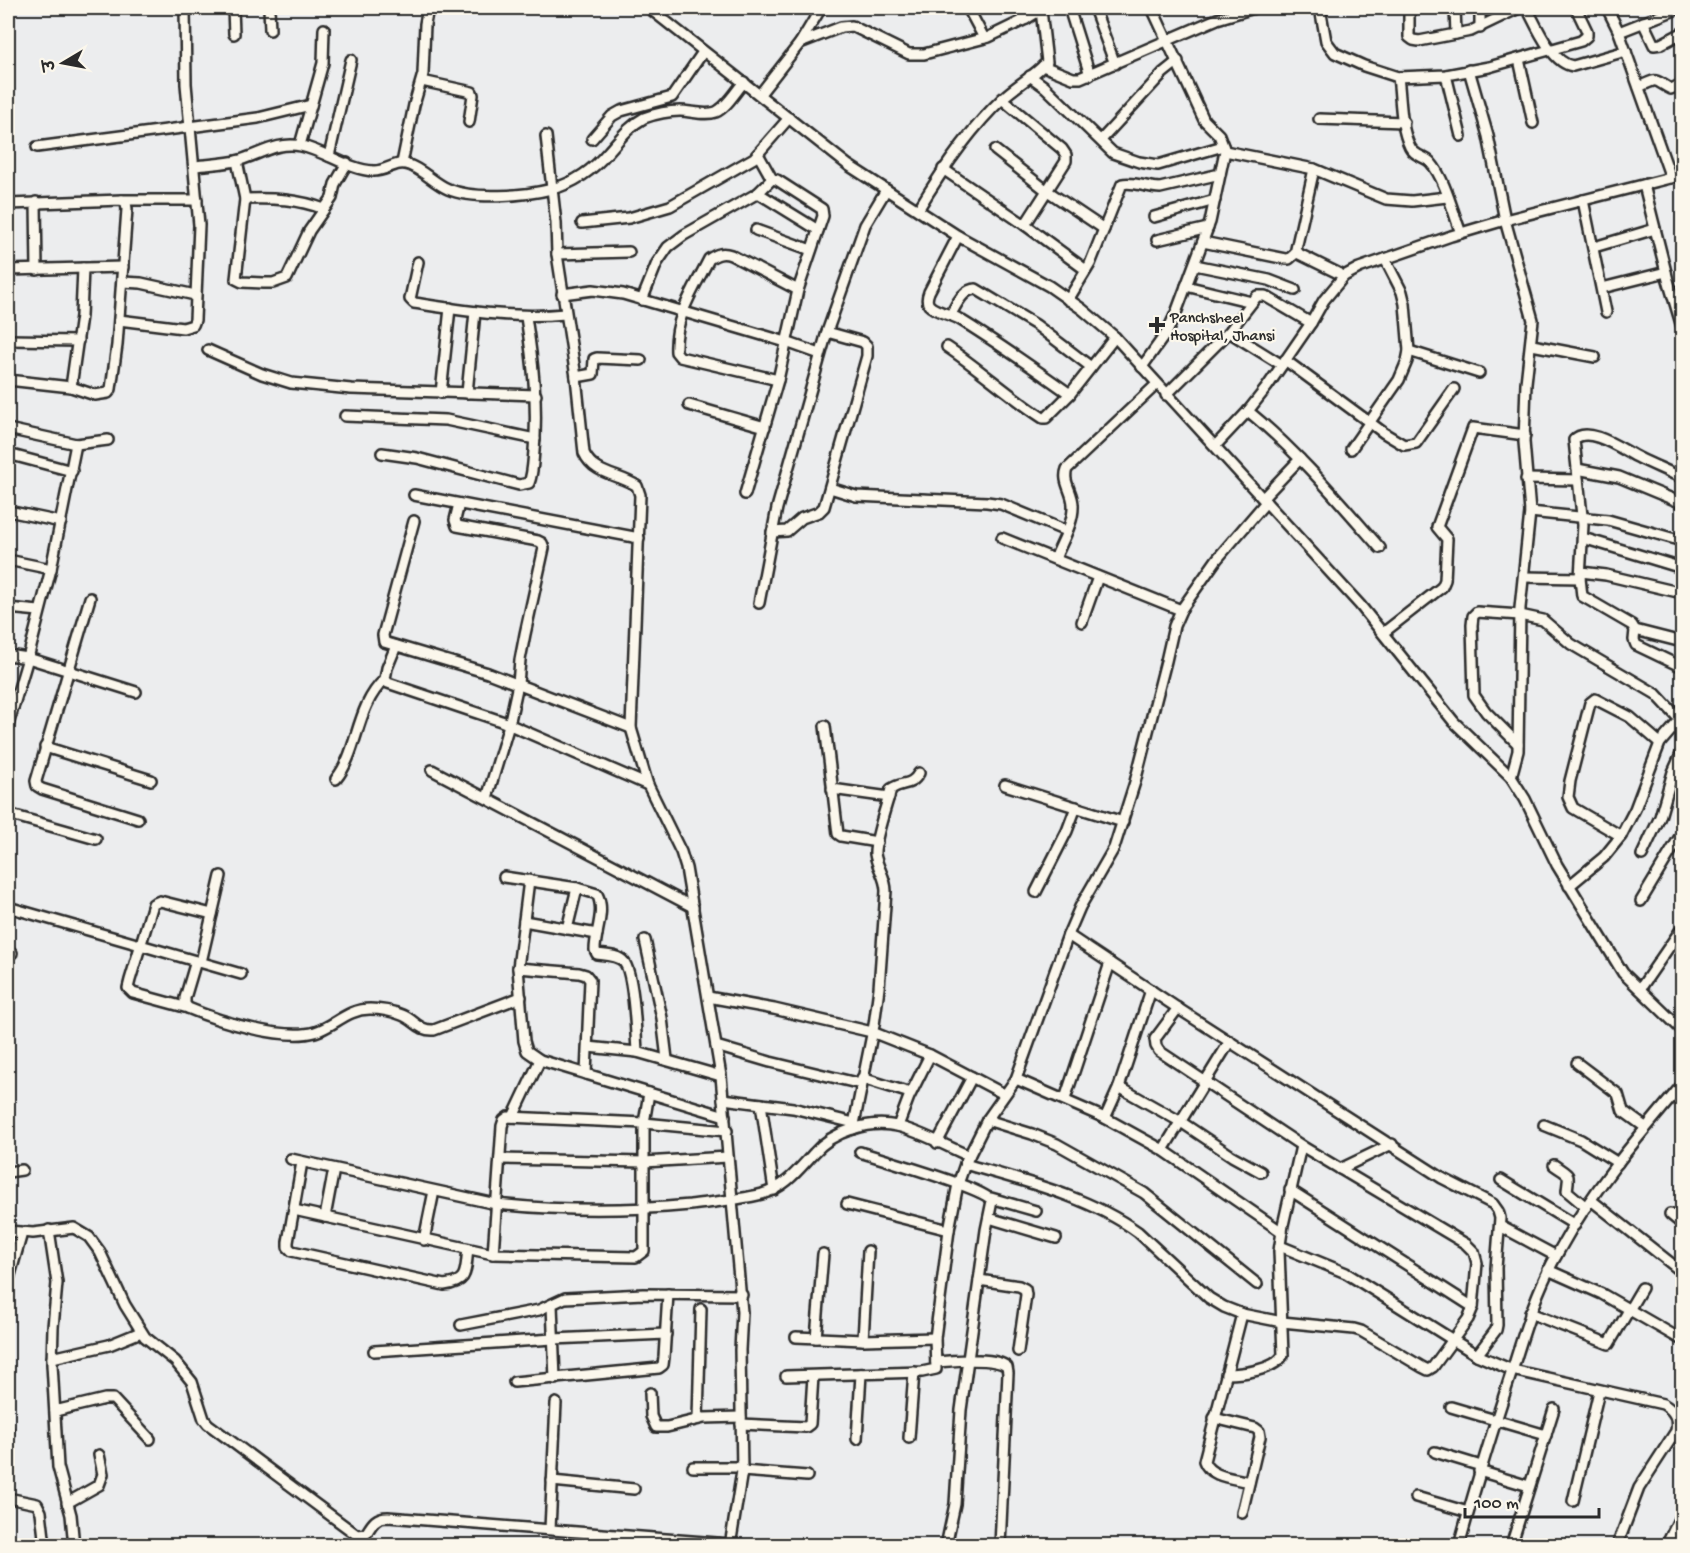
<svg xmlns="http://www.w3.org/2000/svg" width="1690" height="1553" font-family="'Gochi Hand','Playpen Sans Deva',sans-serif">
  <style>
    .lines { fill: none; stroke-linecap: round; stroke-linejoin: round }
    .minor-casing { stroke: #2b2b2b; stroke-width: 14 }
    .minor { stroke: #fbf7ec; stroke-width: 9 }
    .poi-dot { fill: #2b2b2b; stroke: #fbf7ec; stroke-width: 2 }
    .labels { text-anchor: middle; stroke-width: 4.5; stroke-linejoin: round; paint-order: stroke }
    .poi-label { font-size: 16px; fill: #2b2b2b; stroke: #fbf7ec; text-anchor: start }
  </style>
  <rect width="100%" height="100%" fill="#ecedee"/>
  <filter id="ink" filterUnits="userSpaceOnUse"><feTurbulence type="fractalNoise" baseFrequency=".0167" numOctaves="2"/><feDisplacementMap in="SourceGraphic" scale="12" xChannelSelector="R" yChannelSelector="G"/><feConvolveMatrix kernelMatrix="1 2 1 2 8 2 1 2 1" color-interpolation-filters="sRGB"/></filter>
  <g filter="url(#ink)">
    <g class="lines">
      <g class="minor-casing">
        <g id="minor">
          <polyline points="233,8 234,34"/>
          <polyline points="269,8 270,30"/>
          <polyline points="649,8 848,165 958,236 1049,286 1082,309 1115,337 1360,605 1454,722 1511,777 1525,799 1557,865 1623,973 1682,1030"/>
          <polyline points="968,8 984,38"/>
          <polyline points="1018,8 1026,19"/>
          <polyline points="1069,8 1090,75"/>
          <polyline points="1094,8 1115,64"/>
          <polyline points="1320,8 1326,41 1335,53 1364,66 1398,77 1446,75 1489,67 1581,41 1587,36 1587,31 1576,8"/>
          <polyline points="1409,8 1409,37 1413,40 1419,41 1471,31 1519,8"/>
          <polyline points="1455,8 1456,34"/>
          <path d="M1527,8C1536,25 1552,64 1573,66L1626,51"/>
          <polyline points="1607,8 1619,32 1671,178"/>
          <polyline points="1643,22 1654,45 1661,44 1682,33"/>
          <polyline points="1480,28 1480,8"/>
          <polyline points="1619,32 1680,8"/>
          <polyline points="800,43 841,27 852,26 909,54 924,54 989,37 1026,19 1044,8"/>
          <polyline points="1519,59 1533,123"/>
          <polyline points="1043,66 1073,78 1080,78 1217,19 1254,8"/>
          <polyline points="1469,70 1488,136 1505,220 1533,320 1526,383 1524,442 1530,512 1520,608 1518,751 1511,777"/>
          <polyline points="1446,75 1461,136"/>
          <polyline points="1030,76 1045,87 1113,153 1139,162 1158,165 1223,146"/>
          <path d="M1398,77C1401,99 1400,127 1410,147C1415,157 1425,156 1431,163C1445,179 1453,213 1461,233"/>
          <polyline points="422,81 472,92 473,95 469,122"/>
          <path d="M1639,87C1660,77 1653,80 1671,89L1682,84"/>
          <polyline points="760,94 800,43 821,8"/>
          <polyline points="1002,99 1062,149 1066,155 1066,161 1025,225"/>
          <polyline points="1319,119 1404,122"/>
          <path d="M546,136L556,223L557,254L576,377L584,453C594,475 619,474 637,486L640,495L631,728L648,785L681,852L686,868L721,1076L742,1312L740,1350L742,1471L730,1546"/>
          <polyline points="592,139 612,116 621,111 672,97 703,52"/>
          <polyline points="1101,140 1163,73 1178,61"/>
          <polyline points="300,145 323,63 324,29"/>
          <polyline points="37,147 258,118 311,105"/>
          <polyline points="995,150 1046,190 1104,229"/>
          <polyline points="1225,151 1314,169 1386,199 1412,201 1447,197"/>
          <polyline points="758,154 772,179"/>
          <polyline points="329,156 351,60"/>
          <polyline points="237,161 245,199 236,279 242,282 263,283 273,283 287,278 309,231 332,198 335,184 347,163"/>
          <polyline points="402,163 414,105 423,74 425,24 428,8"/>
          <path d="M195,166C210,164 226,164 240,160C260,154 279,141 301,146C325,151 349,170 374,171C387,171 397,160 409,165C423,170 434,183 448,189C474,200 524,196 552,189C574,183 593,170 608,152C619,140 629,126 644,118C655,114 668,111 680,111C691,111 705,116 716,112C727,107 736,91 744,82"/>
          <polyline points="943,169 1025,225 1086,270"/>
          <polyline points="1314,169 1296,249 1299,254 1344,276"/>
          <polyline points="1644,185 1668,280 1682,327"/>
          <polyline points="758,193 818,230"/>
          <path d="M245,199C273,198 298,199 324,209"/>
          <polyline points="122,200 197,200"/>
          <polyline points="1583,200 1606,312"/>
          <polyline points="36,202 37,270"/>
          <polyline points="8,204 122,200 126,203 127,209 117,345 111,389 108,393 95,395 71,387 8,380"/>
          <path d="M918,210C942,170 969,130 1003,98C1017,85 1034,76 1047,62L1041,10"/>
          <polyline points="1154,217 1215,200"/>
          <polyline points="582,223 629,218 670,206 754,158 789,118"/>
          <polyline points="756,230 811,250"/>
          <path d="M958,236L929,292C927,297 926,301 929,305C935,312 951,314 959,319C997,342 1033,368 1070,394"/>
          <polyline points="1157,240 1208,228"/>
          <polyline points="1203,242 1286,259 1289,259 1297,252"/>
          <polyline points="1594,247 1655,229"/>
          <polyline points="557,254 629,252"/>
          <path d="M418,262L410,299L414,303C466,311 512,319 565,314"/>
          <polyline points="1195,265 1269,280 1295,290"/>
          <polyline points="8,270 123,267"/>
          <polyline points="122,282 141,283 195,295"/>
          <polyline points="1186,286 1252,302"/>
          <polyline points="1602,288 1666,272"/>
          <polyline points="562,294 593,290 623,294 786,342 820,354"/>
          <polyline points="642,300 657,263 668,247 684,235 758,193 772,179 777,180 822,209 823,216 798,290 778,380 745,494"/>
          <path d="M1068,300L1090,264L1122,184C1133,181 1148,188 1160,188L1220,174"/>
          <path d="M951,314C957,304 963,289 976,289L1036,325L1091,367"/>
          <polyline points="119,320 183,328 193,325 195,320 199,225 186,84 185,8"/>
          <polyline points="1229,332 1282,365"/>
          <polyline points="8,340 78,341"/>
          <polyline points="1532,345 1595,357"/>
          <path d="M947,347C980,369 1009,396 1043,418H1046L1070,394L1115,337"/>
          <polyline points="208,350 262,374 291,383 351,389 536,395"/>
          <polyline points="1409,351 1479,373"/>
          <polyline points="1285,360 1384,433 1404,445 1416,443 1454,389"/>
          <polyline points="1142,367 1167,332 1176,313 1210,222 1225,151 1219,135 1204,120 1152,8"/>
          <polyline points="576,377 593,374 594,359 597,358 641,360"/>
          <path d="M778,380L680,357L676,352C674,317 694,289 709,259C717,254 722,252 731,255L798,290"/>
          <polyline points="71,387 81,316 83,268"/>
          <polyline points="441,393 450,308"/>
          <polyline points="467,393 475,312"/>
          <polyline points="1166,395 1229,332 1257,296 1265,296 1311,323"/>
          <polyline points="689,405 765,427"/>
          <path d="M1248,411C1297,451 1338,500 1380,548"/>
          <polyline points="345,416 446,420 535,439"/>
          <polyline points="8,429 76,444 108,440"/>
          <polyline points="76,444 51,569 28,658 136,692"/>
          <polyline points="1216,445 1248,411 1267,387 1311,323 1324,300 1344,276 1359,268 1451,236 1505,220 1682,175"/>
          <polyline points="1351,449 1399,380 1407,361 1409,351 1405,304 1402,292 1385,259"/>
          <path d="M382,453L417,458L519,485L529,483C533,473 533,461 534,451C538,405 533,362 526,317"/>
          <polyline points="8,454 72,471"/>
          <polyline points="1577,469 1619,477 1682,503"/>
          <path d="M1682,478C1668,471 1653,465 1639,458C1624,451 1588,424 1574,440L1583,525L1580,578L1582,596L1632,625L1635,630L1634,640L1636,645L1682,667"/>
          <polyline points="1526,479 1578,480"/>
          <polyline points="830,488 856,496 987,502 1001,504 1066,531"/>
          <polyline points="414,495 639,538"/>
          <polyline points="1263,498 1300,459"/>
          <polyline points="459,504 455,520 457,526 538,541 542,543 544,548 525,634 520,660 518,684 509,725 487,798"/>
          <polyline points="8,511 61,522"/>
          <polyline points="1530,512 1608,520 1682,541"/>
          <polyline points="414,521 383,635 384,642 488,673 631,728"/>
          <polyline points="772,532 787,531 802,518 819,512 824,507 867,356 867,346 863,342 827,332"/>
          <polyline points="1002,538 1181,610"/>
          <polyline points="1583,538 1682,568"/>
          <path d="M1055,559C1061,543 1074,523 1073,505C1073,492 1062,482 1067,469L1157,384"/>
          <polyline points="8,560 51,569"/>
          <polyline points="1581,572 1606,575 1682,593"/>
          <polyline points="1524,577 1580,578"/>
          <polyline points="90,598 36,781 37,786 42,789 138,819"/>
          <polyline points="759,603 777,508 827,332 865,225 886,190"/>
          <polyline points="8,608 39,611"/>
          <polyline points="1082,622 1098,577"/>
          <polyline points="1635,630 1682,642"/>
          <polyline points="1383,633 1442,587 1445,580 1447,539 1437,527 1473,428 1525,435"/>
          <polyline points="396,646 387,668 385,679 388,683 501,721 648,785"/>
          <polyline points="8,655 28,658 8,725"/>
          <polyline points="825,726 838,834 841,836 877,842"/>
          <polyline points="1518,744 1486,712 1474,695 1472,625 1473,616 1477,612 1520,615 1543,620 1571,644 1656,694 1682,722"/>
          <polyline points="45,747 151,780"/>
          <polyline points="432,770 693,907"/>
          <path d="M336,779C359,751 355,707 385,679"/>
          <polyline points="1005,785 1123,822"/>
          <polyline points="832,789 889,797"/>
          <polyline points="8,814 96,839"/>
          <polyline points="1621,836 1573,808 1568,797 1570,781 1590,703 1595,699 1630,717 1660,743"/>
          <polyline points="1642,855 1660,817 1673,772 1682,752"/>
          <path d="M504,877L577,888L597,894C606,911 595,932 595,950L597,954C606,955 619,955 624,962C634,974 636,1035 637,1052"/>
          <polyline points="529,880 518,968 524,1041 527,1051 540,1060 725,1116"/>
          <polyline points="1569,886 1604,857 1621,836 1635,809 1660,743 1680,720"/>
          <polyline points="1036,892 1067,831 1076,807"/>
          <polyline points="1641,901 1682,833"/>
          <polyline points="8,907 241,974"/>
          <polyline points="524,921 597,934"/>
          <polyline points="567,929 577,888"/>
          <polyline points="1068,935 1182,1011 1442,1178 1493,1204 1498,1211 1500,1218 1496,1268 1497,1325 1496,1330 1477,1355"/>
          <polyline points="645,940 662,1018 667,1059"/>
          <polyline points="8,951 12,953"/>
          <path d="M196,961L185,998V1004L188,1008C218,1021 284,1041 315,1032C335,1026 347,1009 370,1009C380,1009 392,1011 402,1015C415,1020 419,1031 434,1030L521,997"/>
          <polyline points="201,962 221,876"/>
          <polyline points="518,968 579,973 586,975 590,980 586,1074"/>
          <polyline points="1640,989 1682,928"/>
          <polyline points="708,997 774,1009 872,1032 930,1055 1004,1094"/>
          <polyline points="188,1008 133,993 128,988 130,980 153,904 160,901 212,914"/>
          <polyline points="716,1046 770,1062 861,1084"/>
          <polyline points="588,1047 637,1052 721,1076"/>
          <polyline points="1577,1063 1618,1094 1623,1111 1645,1127"/>
          <polyline points="862,1078 910,1093"/>
          <polyline points="1016,1079 1105,1118 1163,1150 1282,1232"/>
          <polyline points="1119,1087 1181,1122 1232,1156 1261,1172"/>
          <polyline points="723,1099 793,1108 854,1123"/>
          <polyline points="1065,1099 1110,963"/>
          <polyline points="761,1104 774,1190"/>
          <polyline points="513,1117 540,1060"/>
          <polyline points="1105,1118 1119,1087 1151,990"/>
          <polyline points="987,1120 1032,1134 1057,1144 1144,1193 1257,1284"/>
          <polyline points="1544,1125 1581,1140 1618,1163"/>
          <polyline points="898,1126 909,1097 930,1055"/>
          <path d="M853,1129L874,1025L879,988L886,891C886,877 877,868 875,854C874,841 887,804 891,789C903,781 911,787 919,773"/>
          <polyline points="937,1143 972,1077"/>
          <polyline points="1163,1150 1230,1041"/>
          <path d="M860,1152C881,1159 985,1188 992,1201L986,1230L961,1410L955,1504L946,1546"/>
          <path d="M291,1159L496,1204C561,1211 625,1211 690,1205C714,1202 739,1200 762,1194C786,1187 798,1170 814,1153C833,1131 869,1120 897,1126C919,1131 948,1147 969,1156"/>
          <polyline points="500,1159 644,1162 728,1157"/>
          <path d="M302,1162L288,1242V1247L292,1251L444,1285C469,1282 465,1271 468,1249"/>
          <path d="M965,1164C1023,1181 1088,1196 1138,1232L1209,1298L1224,1307L1242,1314L1282,1322L1354,1329L1361,1331L1422,1367L1428,1370L1433,1367L1468,1319L1473,1307L1477,1263L1474,1252L1466,1244L1305,1148L1159,1051L1156,1046L1155,1039L1178,1008"/>
          <path d="M1554,1165C1571,1177 1569,1172 1567,1191L1586,1207"/>
          <polyline points="1340,1169 1392,1144"/>
          <polyline points="8,1172 22,1170"/>
          <polyline points="1501,1180 1575,1225"/>
          <polyline points="1290,1190 1473,1307"/>
          <polyline points="991,1198 1036,1211"/>
          <polyline points="1591,1200 1682,1272"/>
          <polyline points="847,1204 949,1230"/>
          <polyline points="294,1210 493,1254 636,1257 644,1251 644,1123 649,1093"/>
          <polyline points="1670,1214 1682,1224"/>
          <polyline points="325,1217 334,1169"/>
          <polyline points="989,1218 1056,1238"/>
          <polyline points="1500,1226 1556,1256"/>
          <polyline points="49,1230 57,1283 53,1327 52,1364 58,1467 71,1515 74,1546"/>
          <path d="M8,1231L33,1233L74,1228L89,1237L100,1252L125,1305L145,1337L175,1361L192,1382L204,1419L208,1424L357,1535L366,1534C372,1524 375,1517 388,1517L730,1544"/>
          <polyline points="424,1240 434,1191"/>
          <path d="M1280,1246L1346,1273L1477,1355L1512,1370L1663,1404C1675,1411 1678,1418 1676,1431L1639,1488L1617,1546"/>
          <polyline points="493,1254 502,1126 504,1120 508,1117 644,1123 727,1131"/>
          <polyline points="1548,1270 1602,1294 1682,1340"/>
          <polyline points="979,1280 1019,1286 1025,1289 1026,1295 1018,1351"/>
          <polyline points="8,1282 22,1233"/>
          <polyline points="552,1305 555,1379"/>
          <polyline points="1530,1313 1609,1344 1642,1288"/>
          <path d="M1242,1314L1204,1461C1209,1477 1234,1478 1249,1482"/>
          <polyline points="461,1325 539,1310 565,1298 643,1294 742,1295"/>
          <polyline points="796,1337 863,1340 935,1338"/>
          <polyline points="816,1338 823,1254"/>
          <polyline points="863,1340 868,1251"/>
          <polyline points="374,1351 553,1339 666,1334"/>
          <polyline points="52,1358 109,1345 141,1332"/>
          <path d="M936,1362C952,1361 996,1356 1007,1367L1008,1373L1000,1546"/>
          <path d="M1226,1374C1242,1374 1275,1370 1283,1355L1279,1251L1283,1225L1301,1146"/>
          <polyline points="786,1376 922,1372 936,1369 935,1338 949,1230 958,1184 965,1164 987,1120 1016,1079 1068,935 1080,907 1114,848 1135,782 1166,661 1174,626 1181,610 1217,559 1266,502"/>
          <polyline points="514,1382 659,1368 663,1365 664,1357 668,1294"/>
          <polyline points="650,1393 651,1416 656,1427 667,1427 704,1418 741,1417"/>
          <polyline points="1451,1407 1546,1435"/>
          <polyline points="55,1411 105,1399 113,1399 150,1439"/>
          <polyline points="1214,1418 1255,1428 1259,1431 1260,1437 1242,1513"/>
          <polyline points="698,1419 701,1309"/>
          <polyline points="741,1424 806,1427 810,1424 813,1376"/>
          <polyline points="8,1430 8,1445"/>
          <polyline points="909,1438 914,1372"/>
          <polyline points="857,1439 861,1374"/>
          <polyline points="1435,1452 1481,1466"/>
          <polyline points="693,1467 742,1467"/>
          <polyline points="742,1471 807,1476"/>
          <polyline points="1479,1471 1529,1486"/>
          <polyline points="552,1481 634,1489"/>
          <polyline points="1416,1497 1468,1512"/>
          <polyline points="8,1498 37,1504 41,1512 45,1546"/>
          <polyline points="1573,1501 1599,1391"/>
          <polyline points="67,1503 99,1485 103,1474 99,1455"/>
          <polyline points="550,1529 556,1403"/>
          <polyline points="138,1546 142,1545"/>
          <path d="M1459,1546C1475,1487 1493,1429 1512,1371C1525,1329 1537,1288 1560,1249C1593,1189 1638,1137 1682,1085"/>
          <polyline points="1511,1546 1554,1409"/>
          <polyline points="1666,1546 1682,1513"/>
        </g>
      </g>
      <use href="#minor" class="minor"/>
    </g>
  </g>
  <path class="poi-dot" d="M1154 316h6v6h6v6h-6v6h-6v-6h-6v-6h6z"/>
  <g class="labels">
    <g class="poi-label">
      <text x="1170" y="322">Panchsheel<tspan x="1170" dy="18">Hospital, Jhansi</tspan></text>
    </g>
  </g>
  <rect width="1690" height="1553" fill="none" stroke="#fbf7ec" stroke-width="30"/>
  <rect x="15" y="15" width="1660" height="1523" fill="none" stroke="#2b2b2b" stroke-width="2" filter="url(#ink)"/>
  <g transform="translate(63 63) rotate(260)" stroke="#fbf7ec" stroke-width="4.5" paint-order="stroke">
  <path d="M0-4.5L10 22L0 15L-10 22Z" fill="#2b2b2b"/>
  <text y="-9" font-size="16" font-weight="bold" text-anchor="middle" fill="#2b2b2b">उ</text>
  </g>
  <path d="M1465 1508v9h134v-9" fill="none" stroke="#2b2b2b" stroke-width="3"/>
  <text x="1474" y="1508" font-size="18" fill="#2b2b2b" stroke="#fbf7ec" stroke-width="4.5" paint-order="stroke">100 m</text>
</svg>
